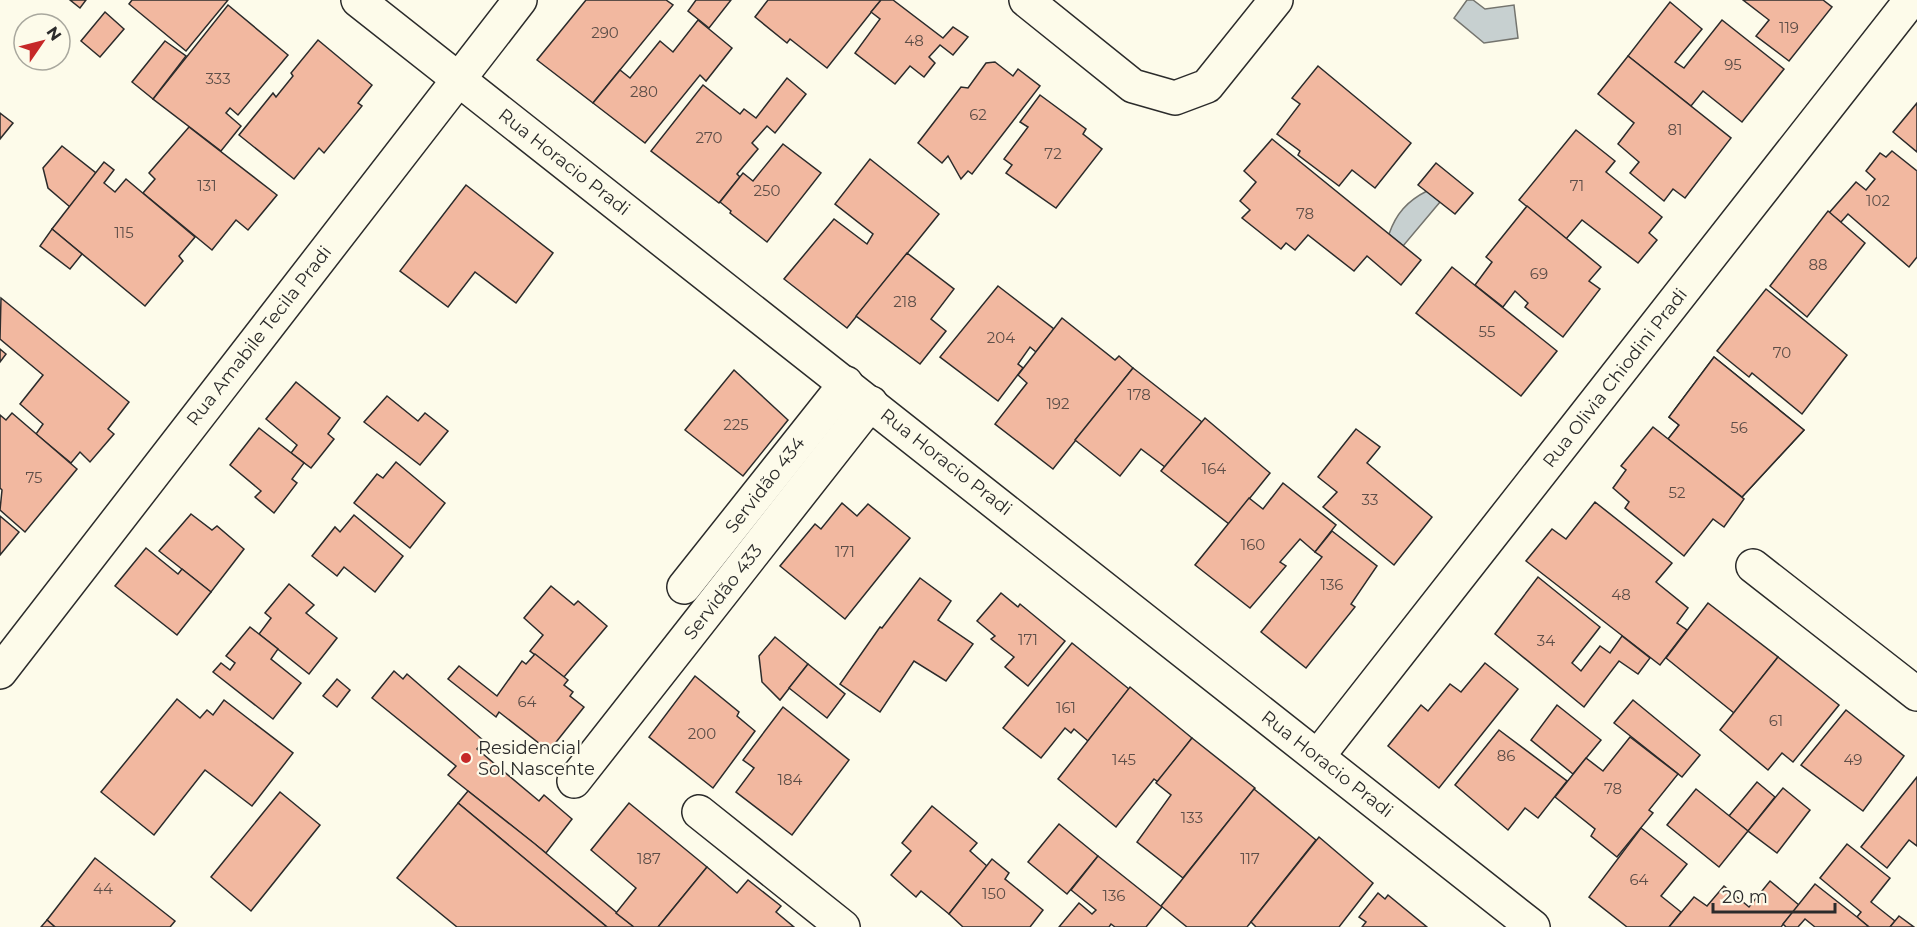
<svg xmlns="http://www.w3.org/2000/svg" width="1917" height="927" font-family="Montserrat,sans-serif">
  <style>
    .water { fill: #c7d0d0; stroke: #74746e; stroke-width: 1.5 }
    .building { fill: #f2b8a0; stroke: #2b2b2b; stroke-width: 1.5 }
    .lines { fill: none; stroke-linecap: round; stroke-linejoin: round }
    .minor-casing { stroke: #2b2b2b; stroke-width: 36 }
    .minor { stroke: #fdfbea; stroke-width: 33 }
    .poi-dot { fill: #c62828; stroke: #fdfbea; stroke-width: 2 }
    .labels { text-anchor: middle; stroke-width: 4.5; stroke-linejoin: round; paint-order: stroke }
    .number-label { font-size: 15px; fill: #5d4e48 }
    .street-label { font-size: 18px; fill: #2b2b2b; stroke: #fdfbea }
    .poi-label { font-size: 18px; fill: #2b2b2b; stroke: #fdfbea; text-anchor: start }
  </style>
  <rect width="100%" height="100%" fill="#fdfbea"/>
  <g class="water">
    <polygon points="1467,0 1473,0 1485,9 1514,5 1518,38 1484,43 1454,18"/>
    <path d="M1427,191L1440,202L1403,246L1389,234C1396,214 1407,201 1427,191Z"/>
  </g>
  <g class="building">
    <polygon points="70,0 86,0 80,8"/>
    <polygon points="132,0 228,0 186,51 129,4"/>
    <polygon points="586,0 666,0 673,5 593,103 537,60"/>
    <polygon points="696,0 731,0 709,28 688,11"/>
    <polygon points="768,0 881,0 827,68 790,39 787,43 755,17"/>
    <polygon points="881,0 893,0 943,38 953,27 968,37 953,55 940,45 929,57 935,63 924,77 910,66 895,84 855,53 880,19 871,12"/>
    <polygon points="1743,0 1823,0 1832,7 1789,61 1756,36 1769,20"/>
    <polygon points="1670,2 1702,29 1675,62 1684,68 1722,20 1784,69 1742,122 1703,91 1691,106 1628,56"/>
    <polygon points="228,5 288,55 238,115 230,108 226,113 241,126 221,151 153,99"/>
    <polygon points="105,12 124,29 100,57 81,41"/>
    <polygon points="698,20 732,48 706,81 700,75 645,143 593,103 620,70 630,78 660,41 673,52"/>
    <polygon points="318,40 372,85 358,103 362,106 324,153 319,148 294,179 239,135 273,93 276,97 293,76 291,73"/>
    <polygon points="165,41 186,56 153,99 132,82"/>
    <polygon points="1628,56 1731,138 1685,198 1673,189 1664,201 1630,173 1639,162 1618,144 1634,123 1598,94"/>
    <polygon points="995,62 1013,76 1018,69 1040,86 972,174 968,171 961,179 948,156 942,163 918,143 961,87 968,88 986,63"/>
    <polygon points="1318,66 1411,143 1375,188 1352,170 1339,186 1298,155 1300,151 1277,134 1300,104 1292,98"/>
    <polygon points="787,78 806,94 775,133 767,126 752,143 758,149 737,174 740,177 719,203 651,151 703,85 740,114 744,109 756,118"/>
    <polygon points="1040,95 1086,129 1083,134 1102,149 1056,208 1006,173 1012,165 1004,159 1028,127 1020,122"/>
    <polygon points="1917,103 1917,152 1893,132"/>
    <polygon points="0,113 13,123 0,139"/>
    <polygon points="189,127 277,195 248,230 236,220 212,250 143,193 155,179 149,173"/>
    <polygon points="1576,130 1615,161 1606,172 1662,217 1649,233 1657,240 1638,263 1582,220 1566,239 1519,200"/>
    <polygon points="1272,139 1421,260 1401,285 1367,256 1354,271 1308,235 1295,250 1286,243 1281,249 1242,218 1250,210 1240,201 1256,182 1244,171"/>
    <polygon points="783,144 821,173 767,242 730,213 731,211 720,202 743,173 753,181"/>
    <polygon points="62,146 96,173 70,207 48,188 43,168"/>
    <polygon points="1892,151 1917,171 1917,257 1909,267 1848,214 1841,222 1829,213 1856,182 1866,190 1875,179 1866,171 1880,153 1886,157"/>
    <polygon points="870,159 939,214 847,328 784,279 834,219 867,244 873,234 835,204"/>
    <polygon points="104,162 114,170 104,183 115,192 126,179 195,237 179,256 183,261 145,306 52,229"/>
    <polygon points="1436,163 1473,193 1455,214 1418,185"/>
    <polygon points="466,185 553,253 516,303 475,272 448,307 400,271"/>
    <polygon points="1527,206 1601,267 1589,281 1600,289 1563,337 1525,307 1528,303 1515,291 1503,307 1475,285 1492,262 1486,257"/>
    <polygon points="1828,211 1865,243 1807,317 1770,286"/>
    <polygon points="52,229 82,254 70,269 40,246"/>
    <polygon points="907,253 954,289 931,319 946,331 920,364 856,316"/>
    <polygon points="1452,267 1557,351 1521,396 1416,313"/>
    <polygon points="998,286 1054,329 1036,352 1030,347 1018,364 1023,368 998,401 940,357"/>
    <polygon points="1766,289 1847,355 1802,414 1752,373 1749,377 1717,351"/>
    <polygon points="1,298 129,402 108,429 114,434 90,462 80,452 71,463 36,434 43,424 20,404 43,375 0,339"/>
    <polygon points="1062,318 1115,360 1119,356 1133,368 1053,469 995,424 1027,383 1018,375"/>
    <polygon points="0,349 6,354 0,362"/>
    <polygon points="1714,357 1804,430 1742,497 1668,439 1679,425 1669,417"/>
    <polygon points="1714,357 1804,430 1742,497 1668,439 1679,425 1669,417"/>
    <polygon points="1133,368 1202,422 1165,467 1141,449 1120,476 1075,440"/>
    <polygon points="734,370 788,420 743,476 685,430"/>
    <polygon points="296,382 340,418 328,434 334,439 311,468 291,453 297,445 266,419"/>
    <polygon points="387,396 418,421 425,413 448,431 420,465 364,422"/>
    <polygon points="12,413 77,469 25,532 0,510 2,490 0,488 0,415 6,420"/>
    <polygon points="1205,418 1270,473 1229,524 1161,471"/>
    <polygon points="1653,427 1744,499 1724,527 1713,519 1684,556 1625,508 1629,502 1613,488 1626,470 1621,466"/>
    <polygon points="259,428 304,463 292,479 297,483 274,513 255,497 261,491 230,465"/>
    <polygon points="1356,429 1380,447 1367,463 1432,517 1394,565 1323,507 1337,492 1318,477"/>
    <polygon points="396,462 445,503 410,548 354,503 377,474 383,478"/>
    <polygon points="1283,483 1336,525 1315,552 1300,539 1280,562 1286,566 1250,608 1195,565 1249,498 1263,509"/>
    <polygon points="1595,502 1672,563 1656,582 1688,608 1677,623 1687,630 1660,665 1526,561 1552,529 1566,539"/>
    <polygon points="842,503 857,516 868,504 910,538 845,619 780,566 815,524 821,529"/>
    <polygon points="191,514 212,530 217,526 244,549 211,592 159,551"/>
    <polygon points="354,515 403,556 375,592 344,567 337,576 312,556 335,527 340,532"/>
    <polygon points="0,516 19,532 0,555"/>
    <polygon points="1332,531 1377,566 1351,604 1355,607 1306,668 1261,632 1322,557 1315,552"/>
    <polygon points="146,548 178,574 182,569 211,592 177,635 115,586"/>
    <polygon points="1538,577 1600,627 1572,663 1581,671 1600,646 1610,653 1622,636 1650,658 1638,674 1619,661 1584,707 1495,634"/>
    <polygon points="920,578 951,601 938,620 973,644 946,681 914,661 880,712 840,684 880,627 882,628"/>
    <polygon points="289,584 314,605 306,613 337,638 309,674 259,634 271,618 265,613"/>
    <polygon points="551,586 574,605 578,601 607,626 564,677 530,651 543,635 524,618"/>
    <polygon points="1001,593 1018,607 1020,604 1065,641 1028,686 1005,667 1014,657 991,639 995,636 977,621"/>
    <polygon points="1708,603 1778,657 1734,713 1666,658"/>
    <polygon points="250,627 278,649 271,659 301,683 273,719 213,672 221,663 230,670 235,663 226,656"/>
    <polygon points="775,637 808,664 780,700 762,682 759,656"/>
    <polygon points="1072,643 1129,689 1088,741 1074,729 1071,733 1065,728 1041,758 1003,728"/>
    <polygon points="535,654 568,680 564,685 573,692 570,696 584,707 549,751 499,712 496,717 448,679 459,666 497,696 522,661 526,664"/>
    <polygon points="1778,657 1839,705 1793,762 1782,753 1768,770 1720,730"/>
    <polygon points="1485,663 1518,689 1439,788 1388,746 1421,705 1428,711 1450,684 1461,692"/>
    <polygon points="808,664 845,694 827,718 789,688"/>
    <polygon points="394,671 403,679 407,674 484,741 477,749 539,801 544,795 572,819 546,853 448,775 456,766 372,698"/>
    <polygon points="695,676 739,712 737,716 755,731 713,788 649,737"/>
    <polygon points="337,679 350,690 337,707 323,696"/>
    <polygon points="1130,687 1192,738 1158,782 1154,779 1116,827 1058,779"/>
    <polygon points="177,699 200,718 207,710 213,715 224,700 293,753 252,806 205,770 154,835 101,792"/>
    <polygon points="1633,700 1700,755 1682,777 1614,723"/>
    <polygon points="1557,705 1601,740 1573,774 1531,740"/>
    <polygon points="783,707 849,760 792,835 736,792 754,768 743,760"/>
    <polygon points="1846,710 1904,756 1863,811 1801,765"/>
    <polygon points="1499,730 1567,781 1538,818 1525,808 1508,830 1455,785"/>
    <polygon points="1630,737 1678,774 1649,810 1653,813 1617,857 1591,836 1595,829 1555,797 1586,758 1603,771"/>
    <polygon points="1192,738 1255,788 1183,878 1137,842 1171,795 1156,783"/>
    <polygon points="1917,777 1917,846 1909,840 1887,868 1861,847"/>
    <polygon points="1757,782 1775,797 1748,831 1729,816"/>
    <polygon points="1783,788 1810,810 1777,853 1748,831"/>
    <polygon points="1254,789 1316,840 1247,927 1187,927 1161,906"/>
    <polygon points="1696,789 1748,831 1719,867 1667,825"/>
    <polygon points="468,791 535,844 634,927 607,927 458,803"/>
    <polygon points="280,792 320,825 251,911 211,877"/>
    <polygon points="458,803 607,927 457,927 397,878"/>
    <polygon points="629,803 707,867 658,927 634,927 616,913 636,888 591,850"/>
    <polygon points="932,806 977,843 970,851 987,866 949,914 921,891 916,897 891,875 911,851 902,843"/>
    <polygon points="1059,824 1098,856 1067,894 1028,862"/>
    <polygon points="1641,828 1687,864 1661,896 1681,912 1669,927 1627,927 1589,897"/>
    <polygon points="1319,837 1373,883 1339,927 1256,927 1251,922"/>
    <polygon points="1847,844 1890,878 1871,902 1895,921 1890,927 1869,927 1857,917 1861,912 1820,878"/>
    <polygon points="1098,856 1162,907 1146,927 1115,927 1111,924 1109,927 1059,927 1079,903 1092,914 1096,910 1071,890"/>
    <polygon points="95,858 175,921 170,927 55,927 47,920"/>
    <polygon points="992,859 1009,873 1005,879 1043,910 1030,927 963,927 949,914"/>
    <polygon points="707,867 737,893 748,880 781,906 776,912 794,927 658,927"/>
    <polygon points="1770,881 1799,905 1781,927 1669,927 1694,897 1707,906 1724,886 1749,907"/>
    <polygon points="1815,884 1857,917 1869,927 1815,927 1805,919 1798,927 1786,927 1783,924"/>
    <polygon points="1378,893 1385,899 1388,895 1427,927 1362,927 1366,922 1359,917"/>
    <polygon points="1899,916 1914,927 1890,927"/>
    <polygon points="47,920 55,927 41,927"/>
  </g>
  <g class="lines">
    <g class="minor-casing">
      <g id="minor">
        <polyline points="358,0 1533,927"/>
        <polyline points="1026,0 1133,86 1175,98 1207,86 1276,0"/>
        <polyline points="1753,566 1917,694"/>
        <polyline points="684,587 846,383"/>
        <polyline points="0,672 520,0"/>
        <polyline points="1318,756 1911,0"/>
        <polyline points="574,781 871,403"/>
        <polyline points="699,812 843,927"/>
      </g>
    </g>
    <use href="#minor" class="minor"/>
  </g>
  <circle class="poi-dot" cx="466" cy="758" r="6"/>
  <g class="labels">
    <g class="number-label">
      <text x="1789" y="33">119</text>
      <text x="605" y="38">290</text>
      <text x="914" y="46">48</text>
      <text x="1733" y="70">95</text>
      <text x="218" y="84">333</text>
      <text x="644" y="97">280</text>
      <text x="978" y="120">62</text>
      <text x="1675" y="135">81</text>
      <text x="709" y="143">270</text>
      <text x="1053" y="159">72</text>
      <text x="207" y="191">131</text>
      <text x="1577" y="191">71</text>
      <text x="767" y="196">250</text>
      <text x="1878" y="206">102</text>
      <text x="1305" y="219">78</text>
      <text x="124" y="238">115</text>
      <text x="1818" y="270">88</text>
      <text x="1539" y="279">69</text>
      <text x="905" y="307">218</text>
      <text x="1487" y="337">55</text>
      <text x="1001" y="343">204</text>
      <text x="1782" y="358">70</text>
      <text x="1139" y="400">178</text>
      <text x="1058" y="409">192</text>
      <text x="736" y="430">225</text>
      <text x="1739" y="433">56</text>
      <text x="1214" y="474">164</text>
      <text x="34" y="483">75</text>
      <text x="1677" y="498">52</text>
      <text x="1370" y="505">33</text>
      <text x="1253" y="550">160</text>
      <text x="845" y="557">171</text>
      <text x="1332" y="590">136</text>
      <text x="1621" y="600">48</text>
      <text x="1028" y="645">171</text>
      <text x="1546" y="646">34</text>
      <text x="527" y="707">64</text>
      <text x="1066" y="713">161</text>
      <text x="1776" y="726">61</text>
      <text x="702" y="739">200</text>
      <text x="1506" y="761">86</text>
      <text x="1124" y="765">145</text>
      <text x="1853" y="765">49</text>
      <text x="790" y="785">184</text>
      <text x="1613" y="794">78</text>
      <text x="1192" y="823">133</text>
      <text x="649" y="864">187</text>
      <text x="1250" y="864">117</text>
      <text x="1639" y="885">64</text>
      <text x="103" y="894">44</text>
      <text x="994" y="899">150</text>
      <text x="1114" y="901">136</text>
    </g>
    <g class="street-label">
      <text transform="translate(564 162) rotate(38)" y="6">Rua Horacio Pradi</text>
      <text transform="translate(259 336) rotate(-52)" y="6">Rua Amabile Tecila Pradi</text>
      <text transform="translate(1615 378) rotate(-52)" y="6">Rua Olivia Chiodini Pradi</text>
      <text transform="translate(946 462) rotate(38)" y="6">Rua Horacio Pradi</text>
      <text transform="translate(765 485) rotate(-52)" y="6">Servidão 434</text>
      <text transform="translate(723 592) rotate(-52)" y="6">Servidão 433</text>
      <text transform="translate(1327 764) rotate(38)" y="6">Rua Horacio Pradi</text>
    </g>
    <g class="poi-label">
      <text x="478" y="754">Residencial<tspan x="478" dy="21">Sol Nascente</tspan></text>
    </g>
  </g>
  <g transform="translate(42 42) rotate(55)"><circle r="28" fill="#fdfbea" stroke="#a9a89e" stroke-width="1.5"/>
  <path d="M0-4.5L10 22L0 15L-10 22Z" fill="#c62828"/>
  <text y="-9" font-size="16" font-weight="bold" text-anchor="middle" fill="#2b2b2b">N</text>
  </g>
  <path d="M1713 903v9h122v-9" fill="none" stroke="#2b2b2b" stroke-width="3"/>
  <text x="1722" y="903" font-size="18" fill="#2b2b2b" stroke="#fdfbea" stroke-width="4.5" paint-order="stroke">20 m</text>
</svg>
